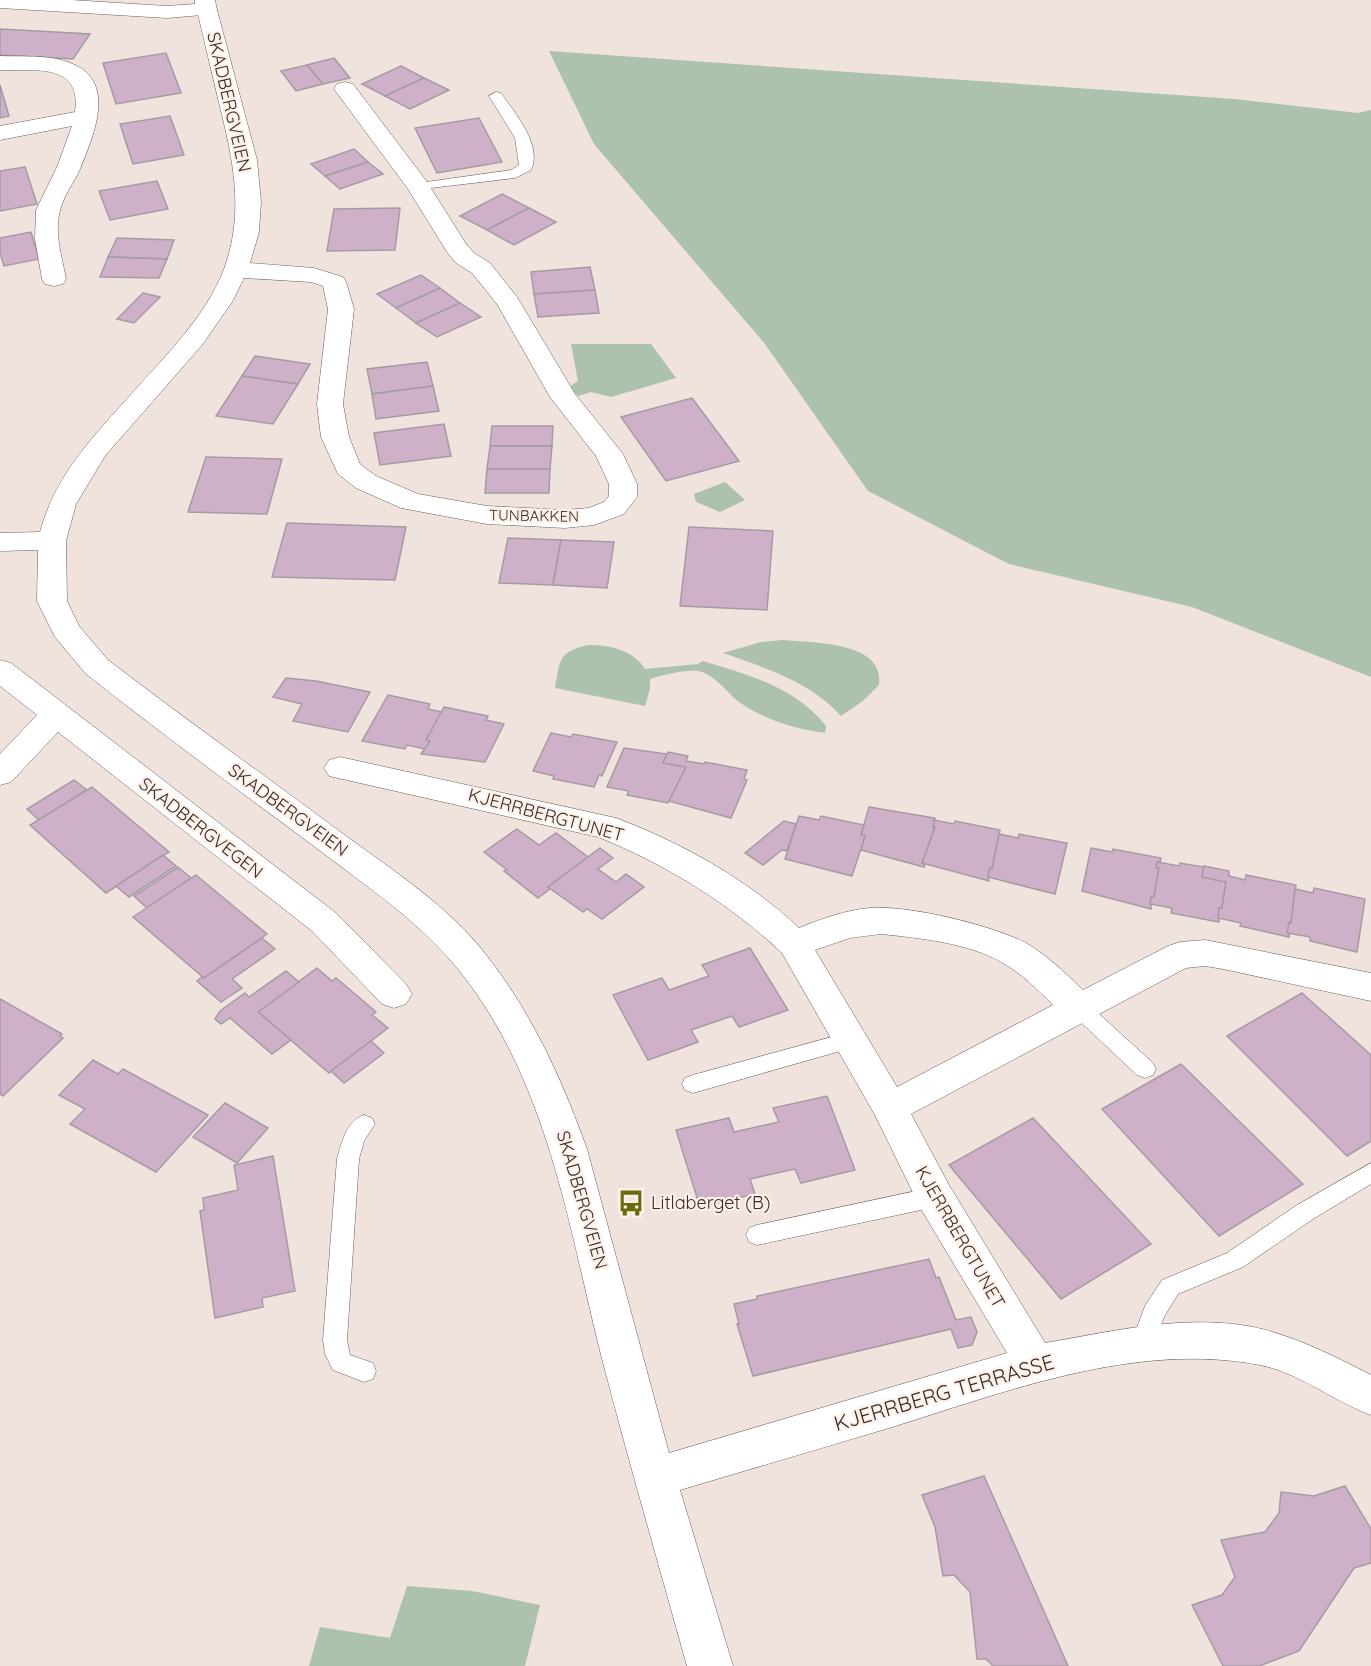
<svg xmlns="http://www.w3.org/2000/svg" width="1371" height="1666" font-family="Quicksand,sans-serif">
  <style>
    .green { fill: #adc1af }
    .building { fill: #ceb0c9; stroke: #a59ba3; stroke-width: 1.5 }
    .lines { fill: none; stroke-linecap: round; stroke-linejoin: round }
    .lane-casing { stroke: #6a5f59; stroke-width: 1 }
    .street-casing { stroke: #6a5f59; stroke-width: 1 }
    .secondary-casing { stroke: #6a5f59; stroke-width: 1 }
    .lane { fill: #fff; fill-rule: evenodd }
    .street { fill: #fff; fill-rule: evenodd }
    .secondary { fill: #fff; fill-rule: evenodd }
    .labels { text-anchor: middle; stroke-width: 4.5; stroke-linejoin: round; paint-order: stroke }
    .far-street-label { font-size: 15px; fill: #322d2a; stroke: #fef0e9 }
    .street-label { font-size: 18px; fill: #322d2a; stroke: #fef0e9 }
    .poi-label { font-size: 18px; fill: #322d2a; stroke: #fef0e9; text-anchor: start }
    .near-street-label { font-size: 21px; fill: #322d2a; stroke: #fef0e9 }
  </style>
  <rect width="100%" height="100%" fill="#f0e2dc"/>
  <g class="green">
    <polygon points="549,51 1234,99 1358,113 1371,110 1371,677 1192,607 1009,564 868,491 765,344 594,144"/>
    <polygon points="571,344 651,344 676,378 611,397 591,392 578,396 569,387 578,381"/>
    <polygon points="725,482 745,500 720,512 696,502 694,494"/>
    <path d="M783,640C813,643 885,641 879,685L863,701L841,716C811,682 766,668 723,653L761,642Z"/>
    <path d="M588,645C609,645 634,650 645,669L698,664L703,661C749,675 795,687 826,726L825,733C796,729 766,720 742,704C727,694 715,673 697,671C683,670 664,675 650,679V689L645,706L555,688C560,660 558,652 588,645Z"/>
    <polygon points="407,1586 472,1591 540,1605 525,1666 309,1666 320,1627 390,1638"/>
  </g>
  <g class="building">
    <polygon points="0,29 90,34 73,59 0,55"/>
    <polygon points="166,53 181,93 116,104 103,63"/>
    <polygon points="334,58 350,78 323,84 307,65"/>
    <polygon points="307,65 323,84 296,91 281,71"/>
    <polygon points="401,66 424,78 385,96 362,84"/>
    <polygon points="424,78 449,90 410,109 385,96"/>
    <polygon points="0,85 9,116 0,118"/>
    <polygon points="170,116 184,155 133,164 120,124"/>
    <polygon points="479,118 502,162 437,173 415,128"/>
    <polygon points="354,149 368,162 325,176 311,164"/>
    <polygon points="368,162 383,174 340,189 325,176"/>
    <polygon points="25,167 37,204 0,211 0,171"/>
    <polygon points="157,181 168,209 110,220 99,191"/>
    <polygon points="502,194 529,208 487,230 460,216"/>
    <polygon points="400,208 395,250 327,251 334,209"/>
    <polygon points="529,208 556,222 514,245 487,230"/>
    <polygon points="31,232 39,259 4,266 0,253 0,238"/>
    <polygon points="117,238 174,240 167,259 108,257"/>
    <polygon points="108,257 167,259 159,278 100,277"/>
    <polygon points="590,267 595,290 534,294 531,272"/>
    <polygon points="421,275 440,288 396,308 377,294"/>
    <polygon points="440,288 460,303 416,323 396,308"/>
    <polygon points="595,290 599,313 538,317 534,294"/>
    <polygon points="143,293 160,297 134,323 117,319"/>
    <polygon points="460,303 481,317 437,337 416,323"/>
    <polygon points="255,356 310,364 298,384 242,376"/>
    <polygon points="427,362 433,386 372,394 367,369"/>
    <polygon points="242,376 298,384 273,424 216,416"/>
    <polygon points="433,386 439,411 376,419 372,394"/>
    <polygon points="692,398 739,461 666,481 621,417"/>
    <polygon points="444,424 451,456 380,465 374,433"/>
    <polygon points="492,426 553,426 552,446 490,446"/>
    <polygon points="490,446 552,446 550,469 487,469"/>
    <polygon points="206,457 282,459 267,514 188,512"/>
    <polygon points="487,469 550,469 549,493 485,493"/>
    <polygon points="287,523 406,527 395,580 272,577"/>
    <polygon points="689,527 773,531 767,610 680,606"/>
    <polygon points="508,538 561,540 553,585 499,583"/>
    <polygon points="561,540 614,542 607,588 553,585"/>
    <polygon points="286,678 316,681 370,692 348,732 293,721 302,704 273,697"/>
    <polygon points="388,695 430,704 428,709 442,712 426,740 430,741 425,749 407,745 405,749 362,741"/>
    <polygon points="444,707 488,716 486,720 504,724 485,762 421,754 430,741 426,740"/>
    <polygon points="551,733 571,737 573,734 617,742 602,776 599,775 594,787 553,779 554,776 533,771"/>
    <polygon points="624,748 667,754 663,763 686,767 668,803 627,795 629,791 607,787"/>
    <polygon points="668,752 688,756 686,761 704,764 705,762 747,770 744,779 747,780 731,818 669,801 686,767 663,763"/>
    <polygon points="74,780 87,790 39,820 27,809"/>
    <polygon points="92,787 169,852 106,893 30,825"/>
    <polygon points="869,807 935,818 933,827 935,827 922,863 925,864 924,867 861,850 865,836 861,835"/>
    <polygon points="799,816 819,820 821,816 864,825 861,835 865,836 852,876 785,859"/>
    <polygon points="934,820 954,824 955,821 1000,830 992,869 990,868 988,877 989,881 922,863 935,827 933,827"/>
    <polygon points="784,821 796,824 787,851 782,850 763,865 745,853"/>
    <polygon points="517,829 539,845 556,833 588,857 548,887 551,888 538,898 504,871 507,870 484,852"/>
    <polygon points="999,834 1018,838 1019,834 1067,843 1055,894 988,877 990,868 992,869"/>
    <polygon points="600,848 613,858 598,869 616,882 626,874 644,887 602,919 587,909 583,912 548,887"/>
    <polygon points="1091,848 1112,852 1113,849 1161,858 1160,862 1157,862 1156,868 1159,868 1154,897 1151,897 1151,909 1082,891"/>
    <polygon points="163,855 176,866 129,897 116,886"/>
    <polygon points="1157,862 1179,866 1180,863 1204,867 1202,877 1226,882 1222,908 1219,908 1219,922 1171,913 1172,908 1150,904 1151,897 1154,897 1159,868 1156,868"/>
    <polygon points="1204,866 1229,871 1229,876 1245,880 1246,875 1296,885 1289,937 1240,926 1241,923 1218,918 1219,908 1222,908 1226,882 1202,877"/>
    <polygon points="178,867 191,878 147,908 134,896"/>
    <polygon points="196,875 267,934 204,978 133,917"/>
    <polygon points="1314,888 1365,899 1357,952 1310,941 1310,937 1287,933 1289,922 1291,923 1295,889 1313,893"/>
    <polygon points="262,938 275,949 232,979 242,988 221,1002 197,981 202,977 204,978"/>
    <polygon points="750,948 788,1010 739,1027 732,1016 691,1030 698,1042 648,1060 613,995 662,978 669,990 709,976 702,965"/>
    <polygon points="317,968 332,981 336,978 376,1012 372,1015 388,1028 329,1073 258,1012"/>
    <polygon points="286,971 299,982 258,1012 291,1040 272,1054 230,1018 221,1024 215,1019 220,1011 245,993 249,997"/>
    <polygon points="1302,993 1371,1055 1371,1141 1347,1156 1227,1036"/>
    <polygon points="0,999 62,1034 60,1036 63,1038 3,1096 0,1094"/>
    <polygon points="371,1041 384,1053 344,1083 331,1071"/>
    <polygon points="93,1060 118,1074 123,1069 208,1115 156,1172 70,1124 85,1109 59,1095"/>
    <polygon points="1181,1064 1303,1184 1219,1236 1102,1109"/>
    <polygon points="827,1096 855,1170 801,1183 795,1169 750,1179 755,1194 700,1207 676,1130 729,1118 734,1132 779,1122 773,1108"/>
    <polygon points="225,1103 268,1128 237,1163 193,1137"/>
    <polygon points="1033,1118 1151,1244 1061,1299 949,1165"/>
    <polygon points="273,1156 295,1291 262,1298 263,1307 215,1318 200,1211 204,1210 203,1198 238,1190 234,1165"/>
    <polygon points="929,1259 936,1278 939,1277 956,1320 971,1317 977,1332 972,1345 958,1348 951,1329 753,1376 737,1324 739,1324 734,1304 757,1299 757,1296"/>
    <polygon points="984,1476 1039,1600 1068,1666 993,1666 986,1659 977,1659 970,1592 954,1575 943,1576 935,1527 922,1495"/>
    <polygon points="1345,1486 1371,1529 1371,1563 1354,1568 1299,1651 1259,1666 1223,1666 1192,1605 1222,1595 1235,1577 1221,1540 1265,1532 1279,1513 1281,1492 1314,1496"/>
  </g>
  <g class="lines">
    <g class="lane-casing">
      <g id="lane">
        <path d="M496,92L501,93C514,112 543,145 531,170L515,178L414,190L412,187L414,184L419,183L511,170L519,165L515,138L489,96Z"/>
        <polygon points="1079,1000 1086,1002 1153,1063 1156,1069 1153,1075 1145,1078 1137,1075 1072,1014 1068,1008 1072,1002"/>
        <polygon points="850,1032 858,1034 861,1040 858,1046 693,1093 685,1090 682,1084 685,1078 693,1075"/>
        <path d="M364,1115L372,1118L375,1124L364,1141L359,1159L347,1340L350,1355L373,1363L376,1371L373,1379L364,1382L333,1370L325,1354L323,1340L337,1159C342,1142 346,1121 364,1115Z"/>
        <polygon points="1371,1163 1371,1184 1313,1219 1243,1267 1178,1294 1164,1317 1151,1352 1143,1355 1135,1352 1131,1344 1145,1306 1162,1280 1227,1253 1297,1205"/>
        <polygon points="935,1187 943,1190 946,1197 943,1204 935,1207 757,1245 749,1242 746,1235 749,1228 757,1225"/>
      </g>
    </g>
    <g class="street-casing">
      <g id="street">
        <path d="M207,4L214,6L217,10L257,160L261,202L259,232L250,263L314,268L343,277L346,282L354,309L343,404L349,437L360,464L376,476L418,494L487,506L565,510L589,508L604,502L609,496V484L596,456L550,397L497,304L472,273L456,263L447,252L408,189L334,89L337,84L345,82L353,84L427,182L466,244L474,253L490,263L517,297L575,394L623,454L637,484V497L624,514L594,525L565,528L487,524L401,508L356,488L338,474L321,437L317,404L328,309L323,286L311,282L244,278L232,302L202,345L105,456L76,504L66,541L67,601L79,626L108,660C185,719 264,775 342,833C392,870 449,906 487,956C533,1015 562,1080 587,1149L669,1453L1007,1353L921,1209L875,1115L782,953C729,903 665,864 598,837L329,776L324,768L329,760L340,757L616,818C682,843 747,879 799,928C821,919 846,910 870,908C909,905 991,925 1026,943C1047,955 1065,973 1083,990L1168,946L1180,942L1205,940L1371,973V1001L1223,969L1205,966L1186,968L911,1114L949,1185L1045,1343C1115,1331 1191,1312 1262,1329C1301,1339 1336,1357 1371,1375V1415C1333,1401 1300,1373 1260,1365C1136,1341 1005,1392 889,1428C819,1449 750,1469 680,1490L733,1666H687C658,1562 628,1459 601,1355C568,1223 548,1084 462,974C422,923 366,886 315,847C238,790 161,733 86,674L55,637L37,601L38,550L0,551V533L40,532C55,477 89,441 126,400C161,360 205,319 224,269C245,212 233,159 219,103C212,72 204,41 197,10L200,6ZM881,934C920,938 969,943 1003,963C1022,974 1038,990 1053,1005L897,1087L815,950L850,938Z"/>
        <path d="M0,56C24,57 55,54 77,66C116,86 92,139 80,169C74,183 63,196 60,211C54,233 62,257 66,279L63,284L54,286L45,284L42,279L35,239L36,210L57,167L72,126L0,140V126L75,112C82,62 34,71 0,70Z"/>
        <polygon points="0,660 11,663 336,913 406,984 412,994 406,1004 394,1008 382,1004 312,931 58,732 11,782 0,785 0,754 37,715 0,686"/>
      </g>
    </g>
    <g class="secondary-casing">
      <polygon id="secondary" points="0,0 71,0 167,6 195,4 195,0 215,0 217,10 214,14 167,18 0,8"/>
    </g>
    <use href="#lane" class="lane"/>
    <use href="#street" class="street"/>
    <use href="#secondary" class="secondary"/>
  </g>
  <defs>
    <g id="bus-bare" transform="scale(2.07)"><path d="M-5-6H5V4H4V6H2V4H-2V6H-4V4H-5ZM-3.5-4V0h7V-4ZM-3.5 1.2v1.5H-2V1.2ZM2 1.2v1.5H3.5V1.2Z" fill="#696b0c" stroke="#fef0e9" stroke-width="2.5" paint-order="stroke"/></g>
  </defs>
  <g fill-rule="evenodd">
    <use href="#bus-bare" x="631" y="1203"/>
  </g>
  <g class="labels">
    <g class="far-street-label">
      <text transform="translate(534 516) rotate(1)" y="5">TUNBAKKEN</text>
    </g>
    <g class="street-label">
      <text transform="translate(229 102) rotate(77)" y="6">SKADBERGVEIEN</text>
      <text transform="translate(288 810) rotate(36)" y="6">SKADBERGVEIEN</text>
      <text transform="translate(546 815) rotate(15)" y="6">KJERRBERGTUNET</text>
      <text transform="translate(201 828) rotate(38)" y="6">SKADBERGVEGEN</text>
      <text transform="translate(582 1200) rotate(74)" y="6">SKADBERGVEIEN</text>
      <text transform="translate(960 1237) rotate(60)" y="6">KJERRBERGTUNET</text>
    </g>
    <g class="poi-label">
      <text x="651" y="1209">Litlaberget (B)</text>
    </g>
    <g class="near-street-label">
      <text transform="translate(944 1393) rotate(-16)" y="7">KJERRBERG TERRASSE</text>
    </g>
  </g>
</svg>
